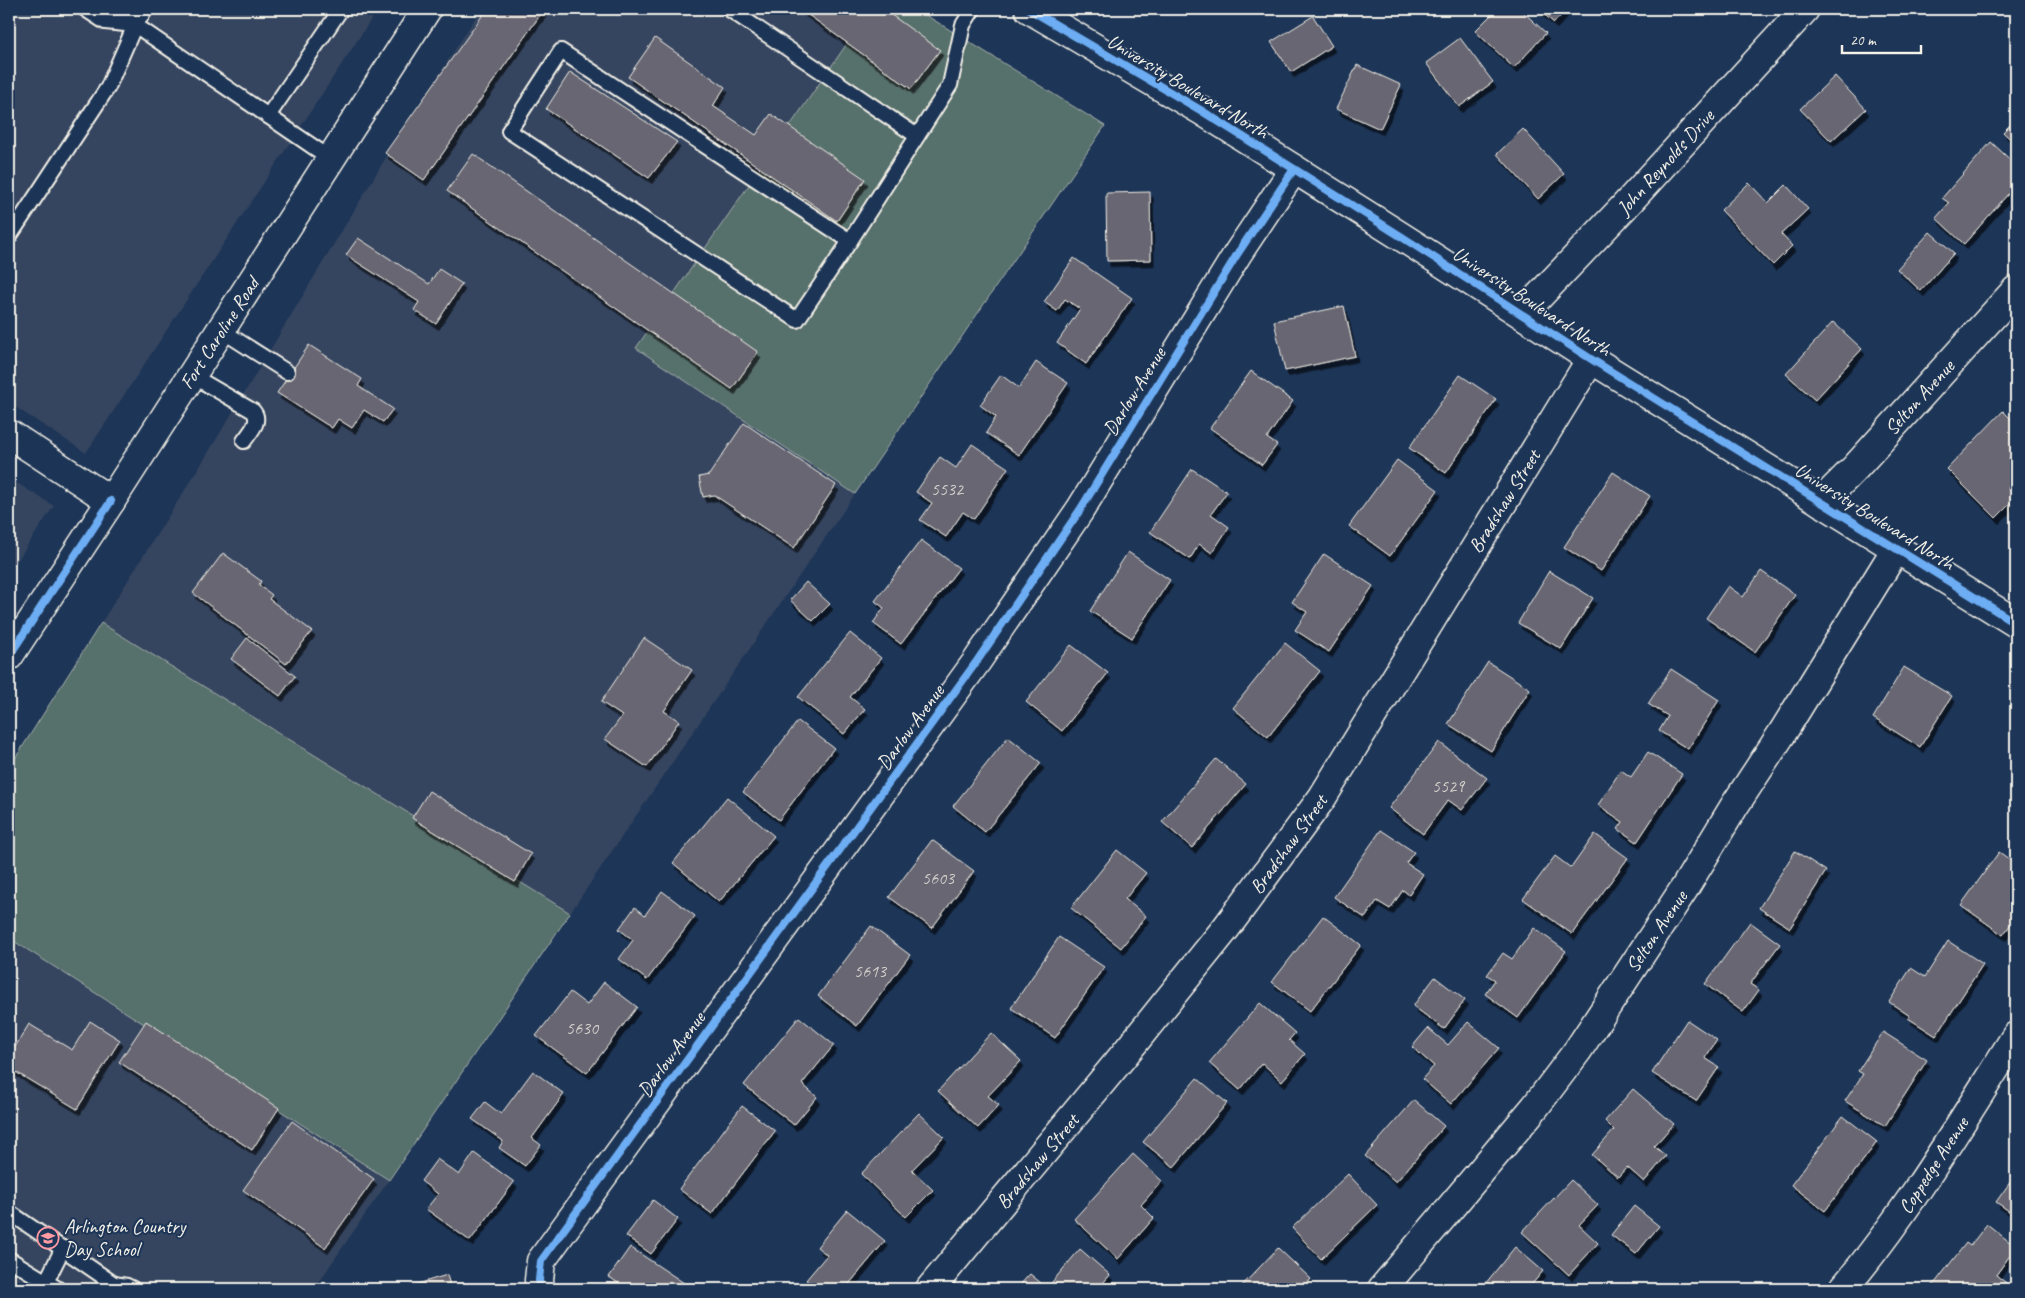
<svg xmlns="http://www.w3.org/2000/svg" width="2025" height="1298" font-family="Caveat,sans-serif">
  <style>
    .built { fill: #34445f }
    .green { fill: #576f6c; stroke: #a6b0aa }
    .building { fill: #686672; stroke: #f4f1e8; filter: url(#shadow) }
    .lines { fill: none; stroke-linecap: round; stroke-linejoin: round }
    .service-casing { stroke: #f4f1e8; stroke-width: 18 }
    .minor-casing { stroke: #f4f1e8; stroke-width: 31 }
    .tertiary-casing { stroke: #f4f1e8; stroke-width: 31 }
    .service { stroke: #1d3557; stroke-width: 14 }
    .minor { stroke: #1d3557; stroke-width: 28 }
    .tertiary { stroke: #1d3557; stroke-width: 28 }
    .cycleway-casing { stroke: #1d3557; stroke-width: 11 }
    .cycleway { stroke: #6dadf4; stroke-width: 8 }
    .labels { text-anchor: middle; stroke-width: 4; stroke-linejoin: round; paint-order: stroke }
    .number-label { font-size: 18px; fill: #d1ceca }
    .street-label { font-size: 20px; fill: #f4f1e8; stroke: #1d3557 }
    .poi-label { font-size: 20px; fill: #f4f1e8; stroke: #1d3557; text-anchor: start }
  </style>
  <defs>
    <filter id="shadow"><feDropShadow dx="3" dy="5.5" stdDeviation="0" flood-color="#0009"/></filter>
  </defs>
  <rect width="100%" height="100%" fill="#1d3557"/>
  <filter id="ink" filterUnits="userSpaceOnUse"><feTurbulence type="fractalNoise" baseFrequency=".02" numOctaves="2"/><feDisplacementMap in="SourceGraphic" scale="10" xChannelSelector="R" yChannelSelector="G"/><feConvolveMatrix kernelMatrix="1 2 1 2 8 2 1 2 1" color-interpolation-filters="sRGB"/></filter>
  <g filter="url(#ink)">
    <g class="built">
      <polygon points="9,9 378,9 86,453 9,403"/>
      <polygon points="481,9 871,9 636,348 855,494 570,913 101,623 205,458 385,159"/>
      <polygon points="9,478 54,506 9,573"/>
      <polygon points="9,938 389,1180 314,1289 9,1289"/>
    </g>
    <g class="green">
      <polygon points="871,9 916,9 1105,126 855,494 636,348"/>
      <polygon points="101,623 570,913 389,1180 9,938 9,768"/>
    </g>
    <g class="building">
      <polygon points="487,9 540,9 543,11 424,180 385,153"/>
      <polygon points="800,9 883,9 940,50 911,89"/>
      <polygon points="1497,9 1520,9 1546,33 1514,68 1475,31"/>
      <polygon points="1538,9 1567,9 1554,23"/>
      <polygon points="1313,16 1332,46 1291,72 1271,42"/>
      <polygon points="655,38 725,87 713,106 756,135 771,114 865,179 837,221 628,77"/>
      <polygon points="1460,38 1493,82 1459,107 1426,63"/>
      <polygon points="1357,65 1401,85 1380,129 1336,109"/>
      <polygon points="570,72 677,142 649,178 546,109"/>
      <polygon points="1835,76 1866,109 1831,141 1800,109"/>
      <polygon points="2016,119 2016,145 2003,132"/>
      <polygon points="1523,129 1564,174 1538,199 1497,154"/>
      <polygon points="1991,142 2016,165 2016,185 1964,244 1936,218 1949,203 1942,198"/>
      <polygon points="473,154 758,352 732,389 447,191"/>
      <polygon points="1749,183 1768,203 1786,185 1808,209 1781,234 1792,246 1773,265 1721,210"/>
      <polygon points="1150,192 1151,260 1107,261 1106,193"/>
      <polygon points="1930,232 1954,253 1921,291 1897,269"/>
      <polygon points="358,238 429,284 439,269 462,284 436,324 414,310 419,302 346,255"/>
      <polygon points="1074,258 1132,298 1086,364 1057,343 1080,309 1065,299 1057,311 1044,302"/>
      <polygon points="1344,306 1355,356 1285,371 1274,321"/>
      <polygon points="1833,322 1862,349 1815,400 1786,374"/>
      <polygon points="309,345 362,379 358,386 393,409 383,422 364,410 352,428 338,419 332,428 277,393"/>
      <polygon points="1036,362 1068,383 1019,455 986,433 996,417 980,405 1001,375 1019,388"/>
      <polygon points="1251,371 1293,401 1267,438 1277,445 1262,465 1210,428"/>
      <polygon points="1460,375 1496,399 1446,473 1409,448"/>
      <polygon points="2003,411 2016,424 2016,451 2009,458 2016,466 2016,479 2008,488 2016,498 1996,518 1947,469"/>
      <polygon points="744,423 836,485 794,548 714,495 703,497 699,477 709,475"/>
      <polygon points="972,444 1008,468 974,519 963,512 946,537 920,520 932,503 916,492 940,457 956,468"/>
      <polygon points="1397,460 1438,490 1390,556 1349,526"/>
      <polygon points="1192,469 1227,492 1211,514 1229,527 1212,553 1199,544 1190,559 1150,532"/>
      <polygon points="1613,472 1650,496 1601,571 1564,547"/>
      <polygon points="921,540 959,568 901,644 873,623 884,608 875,601"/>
      <polygon points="1128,552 1170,580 1132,638 1090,611"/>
      <polygon points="223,553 261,581 259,585 272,595 269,599 312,631 286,664 193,593"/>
      <polygon points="1324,554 1373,586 1329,652 1295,630 1307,612 1292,602"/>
      <polygon points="1549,571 1593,598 1561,649 1518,623"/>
      <polygon points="1761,571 1795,595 1755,652 1706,618 1728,586 1743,597"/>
      <polygon points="806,582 830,604 813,621 790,600"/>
      <polygon points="850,633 881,658 850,697 865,709 844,734 798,697"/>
      <polygon points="247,638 295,676 280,696 231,659"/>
      <polygon points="644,638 692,670 664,711 679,721 647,767 605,739 622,716 601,702"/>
      <polygon points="1285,643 1320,671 1268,737 1233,708"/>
      <polygon points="1071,645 1108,673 1062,731 1026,702"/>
      <polygon points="1488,662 1530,689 1491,751 1448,724"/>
      <polygon points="1904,667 1952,696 1920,747 1873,718"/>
      <polygon points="1671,669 1719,700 1688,749 1659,731 1668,716 1648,704"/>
      <polygon points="798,721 834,748 779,820 743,792"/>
      <polygon points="1008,737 1041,763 985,832 953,806"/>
      <polygon points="1439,742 1487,778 1462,810 1448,800 1423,834 1389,808"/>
      <polygon points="1648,752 1682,774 1637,842 1618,829 1623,822 1598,805 1621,770 1631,777"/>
      <polygon points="1216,759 1246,784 1192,848 1162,822"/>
      <polygon points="429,791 531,854 515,882 412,818"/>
      <polygon points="727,797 774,836 719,902 673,863"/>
      <polygon points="1381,830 1414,852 1406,863 1423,874 1409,895 1403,890 1390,909 1377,901 1365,918 1334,897"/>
      <polygon points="1595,834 1628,858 1572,934 1523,899 1555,856 1571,868"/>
      <polygon points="932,840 974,871 932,928 889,897"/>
      <polygon points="1117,850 1146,873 1125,899 1146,916 1121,948 1071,908"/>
      <polygon points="1795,851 1826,871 1790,928 1759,908"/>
      <polygon points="1999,852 2016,864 2016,892 2010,901 2016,905 2016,917 2003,935 1961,905"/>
      <polygon points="662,891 695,916 647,980 619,959 633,940 619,929 635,907 645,915"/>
      <polygon points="1323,916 1361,945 1310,1011 1272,982"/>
      <polygon points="1750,922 1780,944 1750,984 1759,990 1743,1012 1705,984"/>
      <polygon points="871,926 910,955 857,1026 818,996"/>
      <polygon points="1534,928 1566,951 1518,1018 1485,994 1495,980 1487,975 1503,953 1512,959"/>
      <polygon points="1059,937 1104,967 1055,1038 1011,1008"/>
      <polygon points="1948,941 1983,964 1936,1036 1908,1018 1910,1016 1889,1002 1911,968 1925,977"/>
      <polygon points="1435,977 1465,1000 1444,1029 1413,1006"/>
      <polygon points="604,982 637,1007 587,1073 536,1036 570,992 587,1005"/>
      <polygon points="1260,1003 1295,1033 1289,1040 1305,1054 1282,1081 1262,1063 1240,1090 1209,1063"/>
      <polygon points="799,1017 834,1045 802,1084 817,1097 794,1125 744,1085"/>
      <polygon points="1687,1020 1717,1040 1705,1058 1719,1067 1696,1101 1652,1073"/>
      <polygon points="90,1021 120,1040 77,1109 9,1068 9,1057 29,1024 72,1050"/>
      <polygon points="146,1021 279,1108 252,1150 119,1062"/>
      <polygon points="1468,1022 1499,1048 1451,1104 1422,1079 1434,1066 1412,1047 1428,1028 1448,1045"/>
      <polygon points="1883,1032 1927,1060 1885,1126 1845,1101 1863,1074 1858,1071"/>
      <polygon points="991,1033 1021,1061 988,1096 999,1105 978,1128 938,1091"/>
      <polygon points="533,1071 564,1094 532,1138 541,1145 525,1166 499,1148 503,1141 472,1119 485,1102 501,1114"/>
      <polygon points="1197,1078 1227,1103 1174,1167 1143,1142"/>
      <polygon points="1633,1089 1674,1124 1654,1146 1666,1156 1644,1182 1627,1167 1618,1177 1592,1155 1614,1130 1605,1121"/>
      <polygon points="1414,1100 1444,1126 1396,1182 1365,1156"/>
      <polygon points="742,1106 775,1131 712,1214 679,1189"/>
      <polygon points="919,1113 944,1137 912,1170 933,1190 906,1217 861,1174"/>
      <polygon points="1843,1116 1877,1142 1825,1211 1791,1185"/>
      <polygon points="292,1121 374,1179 325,1248 243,1190"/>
      <polygon points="474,1153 514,1182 470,1241 426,1209 438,1194 421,1181 437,1159 459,1175"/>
      <polygon points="1133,1154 1162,1181 1141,1205 1154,1218 1118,1259 1074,1219"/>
      <polygon points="1348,1174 1377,1205 1321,1259 1292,1228"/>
      <polygon points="2016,1174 2016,1216 1996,1202"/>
      <polygon points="1571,1180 1598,1205 1579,1225 1598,1243 1569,1275 1522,1232"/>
      <polygon points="653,1200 678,1219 651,1254 626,1236"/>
      <polygon points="1634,1206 1659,1226 1636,1254 1611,1235"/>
      <polygon points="847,1210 885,1241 845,1289 818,1289 806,1280 827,1255 817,1247"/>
      <polygon points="1987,1224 2016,1247 1996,1275 2014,1289 1931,1288 1966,1243 1970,1246"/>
      <polygon points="630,1247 693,1289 627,1289 609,1277"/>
      <polygon points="1515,1247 1543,1271 1528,1289 1481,1289"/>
      <polygon points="1278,1248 1311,1279 1302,1289 1239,1289"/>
      <polygon points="1080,1249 1110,1275 1098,1289 1016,1289 1030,1274 1047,1288"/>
      <polygon points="447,1275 451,1289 401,1289"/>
    </g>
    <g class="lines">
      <g class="service-casing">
        <g id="service">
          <polyline points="85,9 105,22 135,25"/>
          <polyline points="117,9 135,25 331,159"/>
          <polyline points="729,9 917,136"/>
          <polygon points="561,51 850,241 797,320 509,131"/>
          <polyline points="268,116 341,9"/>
          <polyline points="9,237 108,87 135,25 146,9"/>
          <polyline points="850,241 950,85 963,25 973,9"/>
          <polyline points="221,330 287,372"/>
          <path d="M191,375L253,411C262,421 250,432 244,441"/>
          <polyline points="9,1212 114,1284 116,1289"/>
          <polyline points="9,1259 58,1289"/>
          <polyline points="46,1282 63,1248"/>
          <polyline points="114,1284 127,1286 133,1289"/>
        </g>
      </g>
      <g class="minor-casing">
        <g id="minor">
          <polyline points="1522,314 1624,207 1805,9"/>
          <polyline points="9,434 111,501"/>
          <polyline points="1821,502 1855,468 2016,290"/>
          <polyline points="540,1289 539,1280 541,1261 977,661 1080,510 1238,253 1294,169"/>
          <polyline points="930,1289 1124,1055 1226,928 1322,798 1591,359"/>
          <polyline points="1382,1289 1535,1107 1578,1050 1684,889 1735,805 1781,735 1896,549"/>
          <path d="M1843,1289C1909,1211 1961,1122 2016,1036"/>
        </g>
      </g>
      <g class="tertiary-casing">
        <g id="tertiary">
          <polyline points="1029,9 1202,111 1402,237 1591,359 2016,623"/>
          <polyline points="9,656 111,501 427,9"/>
        </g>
      </g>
      <use href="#service" class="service"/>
      <use href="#minor" class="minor"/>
      <use href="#tertiary" class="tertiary"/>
      <g class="cycleway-casing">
        <g id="cycleway">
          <polyline points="1029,9 1202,111 1402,237 1591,359 2016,623"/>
          <polyline points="9,656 111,501"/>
          <polyline points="540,1289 539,1280 541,1261 977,661 1080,510 1238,253 1294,169"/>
        </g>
      </g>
      <use href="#cycleway" class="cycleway"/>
    </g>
  </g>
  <defs>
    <g id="school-ring" transform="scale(1.125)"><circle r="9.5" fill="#1d3557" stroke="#ff9aa2" stroke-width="1.5"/><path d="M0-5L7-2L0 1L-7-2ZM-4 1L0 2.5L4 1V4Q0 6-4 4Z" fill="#ff9aa2"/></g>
  </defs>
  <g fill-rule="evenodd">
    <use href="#school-ring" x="48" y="1238"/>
  </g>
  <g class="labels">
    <g class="number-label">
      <text x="947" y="495">5532</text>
      <text x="1448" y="792">5529</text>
      <text x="938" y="884">5603</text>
      <text x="870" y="977">5613</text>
      <text x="582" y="1034">5630</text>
    </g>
    <g class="street-label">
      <text transform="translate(1188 86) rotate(31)" y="7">University Boulevard North</text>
      <text transform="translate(1665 162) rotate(-48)" y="7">John Reynolds Drive</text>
      <text transform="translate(1532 301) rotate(33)" y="7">University Boulevard North</text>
      <text transform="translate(219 333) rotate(-57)" y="7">Fort Caroline Road</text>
      <text transform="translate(1134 391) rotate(-58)" y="7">Darlow Avenue</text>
      <text transform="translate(1919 397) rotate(-48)" y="7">Selton Avenue</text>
      <text transform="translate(1504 501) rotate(-58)" y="7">Bradshaw Street</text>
      <text transform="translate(1875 516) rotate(32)" y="7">University Boulevard North</text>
      <text transform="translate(910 727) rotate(-54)" y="7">Darlow Avenue</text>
      <text transform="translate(1288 844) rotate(-54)" y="7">Bradshaw Street</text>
      <text transform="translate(1656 931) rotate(-56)" y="7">Selton Avenue</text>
      <text transform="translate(671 1054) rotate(-54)" y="7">Darlow Avenue</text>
      <text transform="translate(1037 1161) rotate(-50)" y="7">Bradshaw Street</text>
      <text transform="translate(1933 1165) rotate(-57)" y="7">Coppedge Avenue</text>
    </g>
    <g class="poi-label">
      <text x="64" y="1233">Arlington Country<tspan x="64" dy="23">Day School</tspan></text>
    </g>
  </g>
  <rect width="2025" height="1298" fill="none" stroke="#1d3557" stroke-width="30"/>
  <rect x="15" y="15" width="1995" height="1268" fill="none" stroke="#f4f1e8" stroke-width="2" filter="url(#ink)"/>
  <path d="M1842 45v8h79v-8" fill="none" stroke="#f4f1e8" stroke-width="2.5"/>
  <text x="1850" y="45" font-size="15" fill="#f4f1e8" stroke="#1d3557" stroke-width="4" paint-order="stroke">20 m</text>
</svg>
